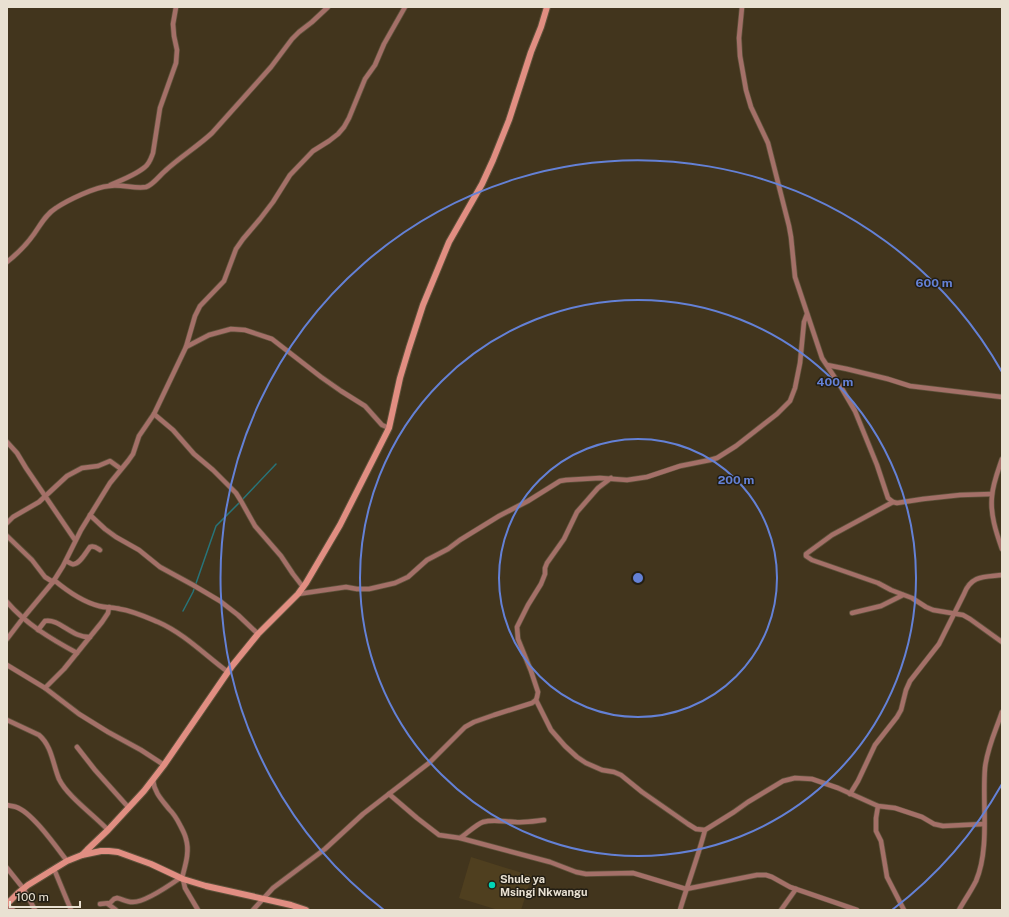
<svg xmlns="http://www.w3.org/2000/svg" width="1009" height="917" font-family="'Public Sans',sans-serif">
  <style>
    .built { fill: #4f3f1f }
    .lines { fill: none; stroke-linecap: round; stroke-linejoin: round }
    .stream { stroke: #287479; stroke-width: 1.5 }
    .street-casing { stroke: #5d513a; stroke-width: 6 }
    .secondary-casing { stroke: #5d513a; stroke-width: 8 }
    .street { stroke: #a47068; stroke-width: 4.5 }
    .secondary { stroke: #e18e82; stroke-width: 6 }
    .ring { fill: none; stroke: #6481d6; stroke-width: 2 }
    .poi-dot { fill: #00d5b7; stroke: #231e13; stroke-width: 1.5 }
    .labels { text-anchor: middle; stroke-width: 3; stroke-linejoin: round; paint-order: stroke }
    .poi-label { font-size: 11px; font-weight: bold; fill: #e9e1d2; stroke: #231e13; text-anchor: start }
    .centre { fill: #6481d6; stroke: #231e13; stroke-width: 2 }
    .ring-label { font-size: 12px; text-anchor: middle; font-weight: bold; fill: #6481d6; stroke: #231e13; stroke-width: 3; stroke-linejoin: round; paint-order: stroke }
  </style>
  <rect width="100%" height="100%" fill="#42351d"/>
  <polygon class="built" points="471,857 532,876 521,910 498,910 459,898"/>
  <g class="lines">
    <polyline class="stream" points="183,611 193,592 216,526 241,501 276,464"/>
    <g class="street-casing">
      <g id="street">
        <polyline points="742,7 739,38 740,56 746,90 751,107 768,143 789,226 791,237 795,277 822,358 841,387 855,411 877,465 888,498 893,502 897,503 923,499 960,495 992,494"/>
        <path d="M110,185C120,181 138,173 145,167C150,163 151,158 153,153L160,108L176,63L177,50L174,36L173,24L176,7"/>
        <path d="M7,262C17,254 27,244 34,234C41,224 46,214 56,208C68,200 95,187 109,186C121,184 135,189 146,187C153,185 159,176 165,171C180,157 197,147 212,133L271,67L292,39L299,32L312,22L328,7"/>
        <polyline points="186,347 209,335 231,329 245,330 272,339 321,377 341,391 365,406 382,425 389,428"/>
        <polyline points="827,365 847,369 888,379 910,386 1002,397"/>
        <polyline points="154,414 173,430 194,454 213,470 236,493 241,501 255,526 281,556 293,574 303,587"/>
        <polyline points="7,442 17,453 26,468 75,540"/>
        <path d="M1002,459C998,471 993,483 992,496C990,514 996,532 1002,549"/>
        <polyline points="893,502 832,535 806,554 806,556 812,560 878,583 891,590 912,598 926,607 933,610 963,615 970,619 1002,642"/>
        <polyline points="90,515 105,529 116,537 139,550 160,567 193,585 220,601 238,615 258,634"/>
        <polyline points="7,523 13,517 39,502 67,476 82,468 98,466 110,461 121,469"/>
        <polyline points="7,536 32,560 45,577 53,582"/>
        <path d="M66,561C67,561 71,564 72,564C79,566 86,552 90,547C94,545 97,548 100,550"/>
        <path d="M54,580C66,590 83,602 99,606C106,608 113,607 120,609C133,611 146,617 158,622C185,634 205,655 228,672"/>
        <polyline points="298,594 346,587 357,589 369,589 395,583 408,577 427,560 448,549 460,540 499,516 528,501 560,481 566,480 600,478 627,480 647,477 680,466 710,460 717,458 736,446 777,414 790,401 795,388 800,363 804,322 807,314"/>
        <path d="M7,602C26,624 51,639 77,653"/>
        <polyline points="852,613 881,606 903,595"/>
        <path d="M38,630L45,621C59,618 72,638 90,637"/>
        <polyline points="7,639 23,618 53,582 63,566 81,530 110,483 128,461 133,454 139,436 154,414 186,347 195,316 200,306 224,281 236,249 243,239 260,219 273,202 290,175 313,151 329,141 338,134 344,127 349,118 365,79 375,65 384,44 405,7"/>
        <polyline points="7,665 45,688 79,714 108,732 141,750 164,765"/>
        <polyline points="45,688 64,669 102,622 108,613 109,607"/>
        <polyline points="536,700 551,730 565,746 577,757 586,763 602,770 614,772 621,775 642,792 688,824 696,829 705,830"/>
        <path d="M7,720L39,735C52,746 53,765 59,779C67,796 95,816 108,830"/>
        <polyline points="77,747 95,770 129,808"/>
        <path d="M153,780C154,792 162,800 169,809C174,814 177,819 180,825C182,829 185,834 186,839C190,852 185,866 182,878"/>
        <path d="M389,794L417,818L439,835L460,838C466,834 477,824 483,822C494,819 505,822 515,822C525,823 535,821 544,820"/>
        <path d="M850,794L858,781L875,745L897,717L901,710L906,690L910,681L939,644L964,594C971,575 984,577 1002,575"/>
        <path d="M7,805C10,806 13,806 16,807C32,812 57,848 67,861"/>
        <polyline points="878,806 876,818 876,831 881,841 887,877 904,910"/>
        <polyline points="460,838 550,862 576,872 586,874 633,873 686,889 757,875 766,875 772,877 790,887 857,910"/>
        <polyline points="7,868 23,888 35,910"/>
        <polyline points="54,869 71,910"/>
        <polyline points="183,879 185,888 198,910"/>
        <path d="M100,904L110,903L114,899L117,898C122,899 127,902 132,902C144,903 170,885 180,878"/>
        <polyline points="108,904 116,910"/>
        <polyline points="7,905 13,910"/>
        <polyline points="253,910 273,888 325,849 363,814 429,763 465,727 474,722 494,715 532,703 536,700 537,697 538,692 531,671 518,639 517,627 528,605 541,584 545,574 545,568 547,563 564,539 577,512 598,488 611,478"/>
        <path d="M680,910C688,883 698,857 705,830L734,812L748,802L783,781L795,778L812,779L838,788L878,806L895,808L922,817L934,824L943,826L984,824"/>
        <polyline points="781,910 796,889"/>
        <path d="M959,910C964,901 971,891 976,881C990,848 982,803 985,768C987,748 996,730 1002,712"/>
      </g>
    </g>
    <g class="secondary-casing">
      <g id="secondary">
        <polyline points="82,855 87,850 108,830 144,791 164,765 232,666 258,634 298,594 306,583 340,525 389,428 400,378 409,348 423,305 449,242 482,184 493,160 509,120 531,52 541,27 547,7"/>
        <polyline points="7,904 18,893 28,885 67,861 82,855 101,851 109,851 118,852 151,864 183,879 206,886 291,905 306,910"/>
      </g>
    </g>
    <use href="#street" class="street"/>
    <use href="#secondary" class="secondary"/>
  </g>
  <g class="ring">
    <circle cx="638" cy="578" r="139"/>
    <circle cx="638" cy="578" r="278"/>
    <path d="M1002 784A418 418 0 0 1 892 910M384 910A418 418 0 1 1 1002 372"/>
  </g>
  <circle class="poi-dot" cx="492" cy="885" r="4"/>
  <g class="labels">
    <g class="poi-label">
      <text x="500" y="883">Shule ya<tspan x="500" dy="13">Msingi Nkwangu</tspan></text>
    </g>
  </g>
  <circle cx="638" cy="578" r="6" class="centre"/>
  <g class="ring-label">
    <text x="934" y="287">600 m</text>
    <text x="835" y="386">400 m</text>
    <text x="736" y="484">200 m</text>
  </g>
  <rect width="1009" height="917" fill="none" stroke="#e9e1d2" stroke-width="16"/>
  <path d="M10 901v6h70v-6" fill="none" stroke="#e9e1d2" stroke-width="2"/>
  <text x="16" y="901" font-size="12" fill="#e9e1d2" stroke="#231e13" stroke-width="3" paint-order="stroke">100 m</text>
</svg>
